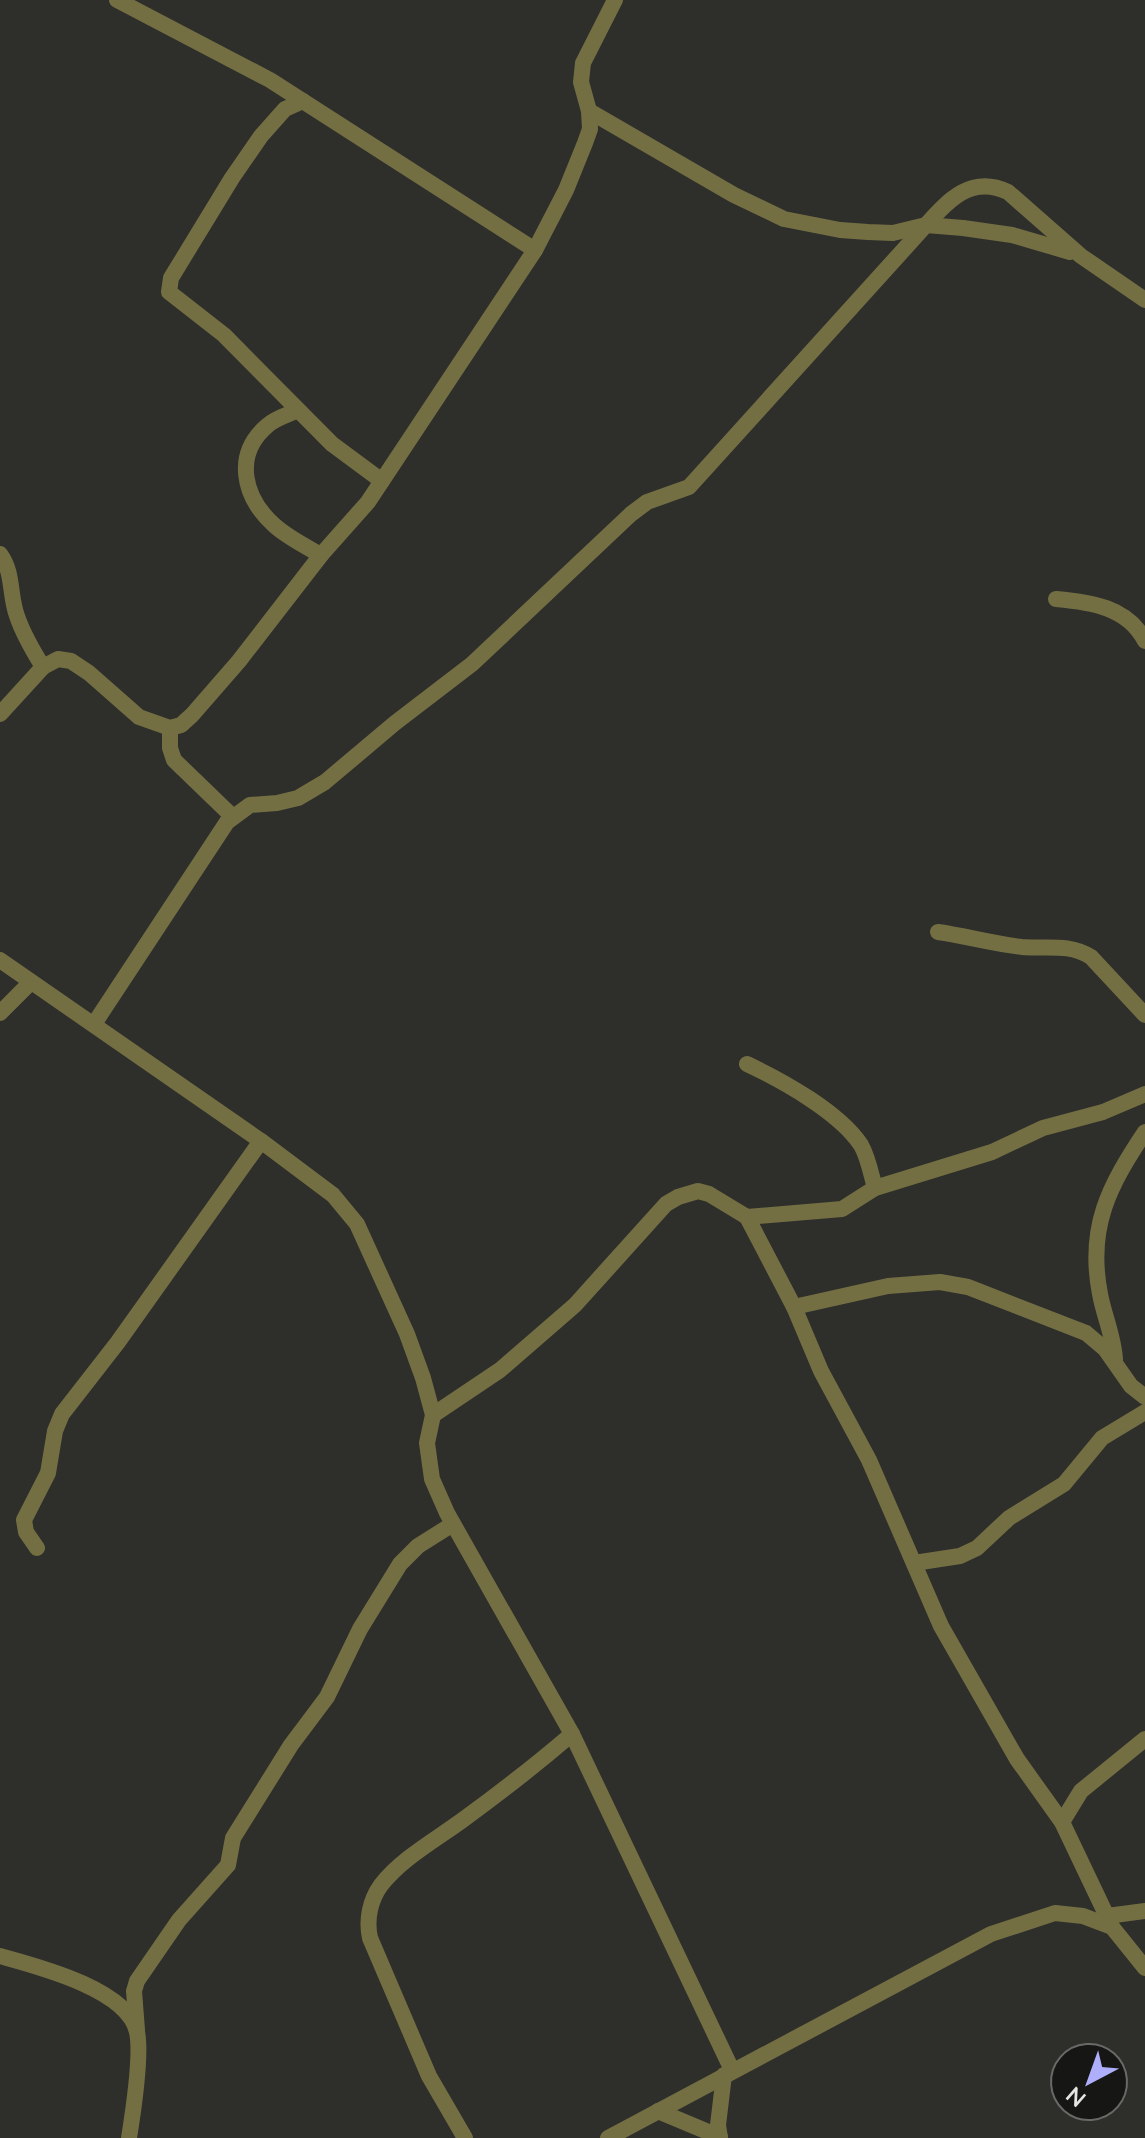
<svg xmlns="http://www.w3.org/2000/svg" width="1145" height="2138" font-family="Lato,sans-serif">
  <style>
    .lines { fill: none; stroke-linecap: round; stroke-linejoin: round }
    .minor { stroke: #736f43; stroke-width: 16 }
  </style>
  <rect width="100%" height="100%" fill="#2e2e2b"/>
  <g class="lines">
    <g class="minor">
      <polyline points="117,0 270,80 535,250"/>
      <polyline points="303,101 285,109 261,136 232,178 171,278 169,292 224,335 332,444 382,481"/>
      <polyline points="589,111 734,195 784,219 840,230 868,232 893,233 926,225 963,228 1012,235 1070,252"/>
      <path d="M296,411C287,415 276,418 268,425C233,454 243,497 274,525C287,537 305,546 321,555"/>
      <path d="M0,554C14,573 9,595 17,616C23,634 33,651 43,667L0,714"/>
      <path d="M1056,599C1090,602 1128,607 1145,641"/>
      <polyline points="43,667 58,659 71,661 89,673 139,717 170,728 181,725 192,715 239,661 321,555 368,502 535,250 566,190 585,143 590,129 589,111 581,82 583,63 615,0"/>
      <polyline points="170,728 170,748 174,760 233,817"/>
      <path d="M938,932C966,936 994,944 1022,947C1046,949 1069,943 1091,957L1145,1015"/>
      <polyline points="0,960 261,1141 333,1195 357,1224 407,1334 423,1378 433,1415 427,1443 432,1479 447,1513 572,1734 732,2070"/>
      <polyline points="0,1013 31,982"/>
      <path d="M94,1024L227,822L250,805L277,803L298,798L325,782L395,723L472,664L631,514L647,502L689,487L926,225C949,199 972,175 1008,192L1081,256L1145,300"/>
      <path d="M747,1064C783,1081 839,1112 861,1145C868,1157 871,1174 875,1188"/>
      <polyline points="747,1217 794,1307 821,1371 869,1460 941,1626 1017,1759 1062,1822 1112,1927"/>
      <polyline points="794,1307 888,1286 940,1282 968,1287 1086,1333 1105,1349 1131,1386 1145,1397"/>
      <path d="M1115,1360C1114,1337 1104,1316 1100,1294C1087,1227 1109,1186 1145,1132"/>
      <polyline points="433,1415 500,1370 575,1305 666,1204 678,1197 698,1191 709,1194 747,1217 842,1209 875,1188 992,1152 1043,1128 1103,1112 1145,1094"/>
      <polyline points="37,1548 26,1532 24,1520 48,1473 55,1431 62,1414 118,1342 261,1141"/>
      <polyline points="914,1563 960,1556 977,1548 1009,1518 1064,1484 1102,1438 1145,1412"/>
      <polyline points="1062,1822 1081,1791 1145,1739"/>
      <polyline points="1107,1916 1145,1911"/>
      <path d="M0,1956C36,1966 128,1989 137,2032C142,2056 133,2113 129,2138"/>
      <polyline points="137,2030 134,1991 137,1981 179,1920 228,1865 233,1838 291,1745 327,1697 360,1629 400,1564 418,1546 453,1524"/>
      <polyline points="658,2111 720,2137"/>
      <path d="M465,2138L429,2076L370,1938C366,1920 370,1900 381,1885C402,1858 437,1839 464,1819C501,1792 537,1764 572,1734"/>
      <polyline points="608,2138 991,1934 1055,1913 1083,1916 1112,1927 1145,1968"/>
      <polyline points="720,2138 718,2125 724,2075"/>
    </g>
  </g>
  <g transform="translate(1089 2082) rotate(221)"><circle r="38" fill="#161615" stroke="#696967" stroke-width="2"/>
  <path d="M0-6L14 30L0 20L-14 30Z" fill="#aeaefb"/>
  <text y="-12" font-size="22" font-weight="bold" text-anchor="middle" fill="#e5e5e3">N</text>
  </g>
</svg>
